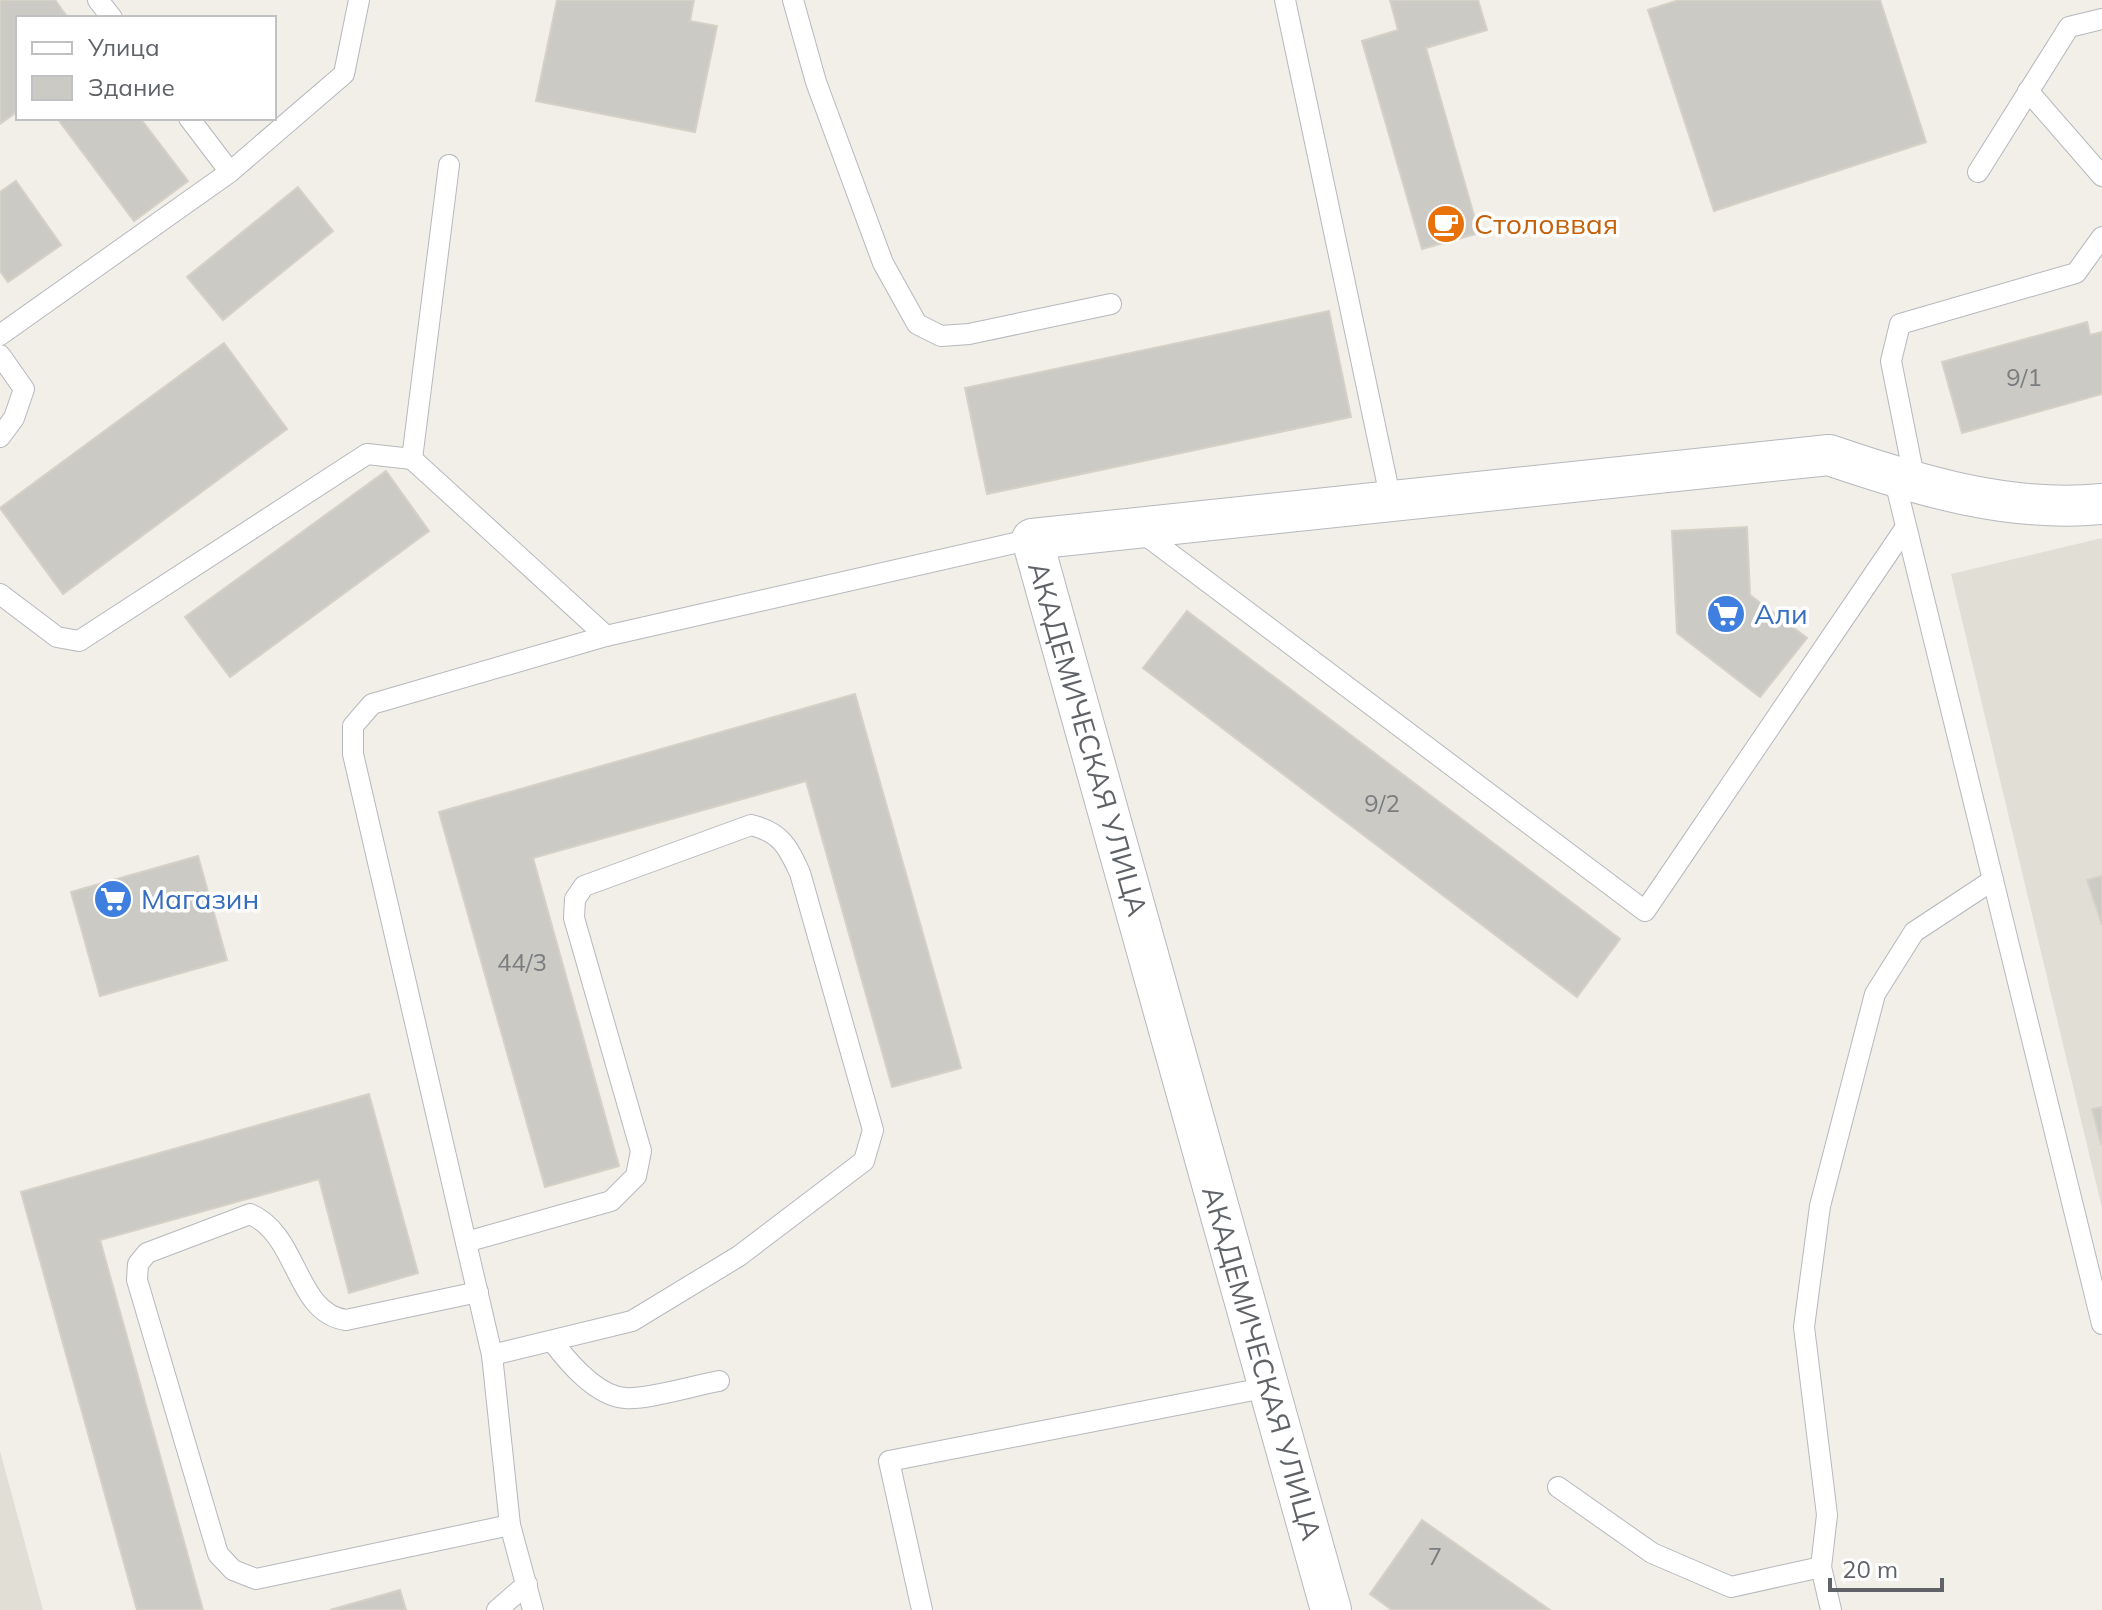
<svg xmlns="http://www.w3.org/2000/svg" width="2102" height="1610" font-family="Mulish,sans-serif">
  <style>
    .education { fill: #e1ded6 }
    .building { fill: #cccac5; stroke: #d6d1c6; stroke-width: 2 }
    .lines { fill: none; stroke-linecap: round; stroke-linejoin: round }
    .service-casing { stroke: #b5b8bc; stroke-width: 22 }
    .minor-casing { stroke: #b5b8bc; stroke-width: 42 }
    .service { stroke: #fff; stroke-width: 20 }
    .minor { stroke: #fff; stroke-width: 40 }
    .labels { text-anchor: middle; stroke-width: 7; stroke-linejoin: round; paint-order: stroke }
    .number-label { font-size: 24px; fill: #7a7d7f }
    .food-label { font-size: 28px; fill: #c56008; stroke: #fff; text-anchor: start }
    .shop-label { font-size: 28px; fill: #366cbe; stroke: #fff; text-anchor: start }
    .street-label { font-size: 28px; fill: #5f6368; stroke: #fff }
  </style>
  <rect width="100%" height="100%" fill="#f1efe8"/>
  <g class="education">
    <polygon points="2102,538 2102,1208 1951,574"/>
    <polygon points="0,1451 43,1610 0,1610"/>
  </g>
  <g class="building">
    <polygon points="0,0 55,0 68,18 18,18 18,111 0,124"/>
    <polygon points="557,0 694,0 690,21 717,26 695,132 536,101"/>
    <polygon points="1390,0 1478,0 1487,30 1426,48 1479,233 1422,249 1362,41 1398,30"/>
    <polygon points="1679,0 1880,0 1926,142 1714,211 1648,10"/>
    <polygon points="57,118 140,118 188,181 134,221"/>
    <polygon points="16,181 61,245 8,282 0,271 0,192"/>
    <polygon points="298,187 333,231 223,320 187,277"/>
    <polygon points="1329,311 1351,417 987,494 965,388"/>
    <polygon points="2087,322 2090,335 2102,332 2102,394 1962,433 1942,362"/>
    <polygon points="224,343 287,429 63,594 0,508"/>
    <polygon points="386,471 429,531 230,677 185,617"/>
    <polygon points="1747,527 1750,595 1807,638 1760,697 1677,633 1672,531"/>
    <polygon points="1187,611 1620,939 1577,997 1143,668"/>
    <polygon points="855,694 961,1068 892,1087 806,781 533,858 619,1166 545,1187 439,812"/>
    <polygon points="198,856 227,960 100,996 71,892"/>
    <polygon points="2102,876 2102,925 2087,880"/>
    <polygon points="369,1094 418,1273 349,1293 319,1179 100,1240 203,1610 137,1610 21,1192"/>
    <polygon points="2102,1107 2102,1146 2092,1109"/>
    <polygon points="1422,1520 1550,1610 1392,1610 1370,1594"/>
    <polygon points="400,1590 406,1610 330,1610"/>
  </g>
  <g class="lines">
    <g class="service-casing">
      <g id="service">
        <polyline points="98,0 112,18"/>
        <polyline points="793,0 816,82 883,263 917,324 941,336 969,334 1111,304"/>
        <polyline points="1285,0 1391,501"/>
        <polyline points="2028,91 2102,176"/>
        <polyline points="189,118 230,172"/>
        <polyline points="449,165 412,459 606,636"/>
        <polyline points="1978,172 2069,27 2102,19"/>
        <polyline points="0,335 230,172 344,74 359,0"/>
        <polyline points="0,355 24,389 14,418 0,437"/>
        <polyline points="1894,477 2102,1324"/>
        <polyline points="1915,482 1891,361 1900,324 2076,273 2102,237"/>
        <polyline points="1140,531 1645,911 1906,527"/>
        <polyline points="0,594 57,637 79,641 367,454 412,459"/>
        <path d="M466,1242L611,1201L636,1176L641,1151L574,918L575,899L584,886L751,825C781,832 788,847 800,873L873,1130L864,1161L739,1256L632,1321L492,1355"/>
        <path d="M478,1292L346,1320C295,1313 299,1235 250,1214L147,1253L138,1264L137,1280L218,1554L233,1570L256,1579L510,1525"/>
        <path d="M552,1341C568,1362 596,1396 625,1398C647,1400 696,1385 719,1381"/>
        <polyline points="1558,1487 1652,1553 1731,1587 1821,1567"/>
        <polyline points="497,1610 527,1584"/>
        <polyline points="533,1610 510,1525 492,1355 353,754 353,726 372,704 606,636 1032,539"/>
        <polyline points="922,1610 889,1461 1269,1387"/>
        <polyline points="1831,1610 1821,1567 1827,1515 1804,1327 1820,1206 1875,994 1914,932 1993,880"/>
      </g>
    </g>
    <g class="minor-casing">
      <path id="minor" d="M1331,1610L1032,539L1829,455C1917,485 2008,513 2102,504"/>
    </g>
    <use href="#service" class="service"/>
    <use href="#minor" class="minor"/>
  </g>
  <defs>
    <g id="cafe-disc" transform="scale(2)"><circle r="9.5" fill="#e8710a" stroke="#fff"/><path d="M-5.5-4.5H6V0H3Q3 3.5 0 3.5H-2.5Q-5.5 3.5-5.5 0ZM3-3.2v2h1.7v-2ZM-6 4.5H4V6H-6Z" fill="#fff"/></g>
    <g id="supermarket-disc" transform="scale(2)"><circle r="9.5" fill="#3f7fe0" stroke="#fff"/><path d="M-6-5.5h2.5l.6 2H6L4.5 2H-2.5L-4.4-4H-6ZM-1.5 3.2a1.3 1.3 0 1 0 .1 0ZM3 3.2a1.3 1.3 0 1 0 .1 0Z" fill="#fff"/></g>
  </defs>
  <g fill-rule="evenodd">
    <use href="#cafe-disc" x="1446" y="224"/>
    <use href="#supermarket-disc" x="1726" y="614"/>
    <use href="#supermarket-disc" x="113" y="899"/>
  </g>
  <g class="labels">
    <g class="number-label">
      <text x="2024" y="386">9/1</text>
      <text x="1382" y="812">9/2</text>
      <text x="522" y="971">44/3</text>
      <text x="1435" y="1565">7</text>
    </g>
    <g class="food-label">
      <text x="1474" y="234">Столоввая</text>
    </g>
    <g class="shop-label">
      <text x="1754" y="624">Али</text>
      <text x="141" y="909">Магазин</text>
    </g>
    <g class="street-label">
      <text transform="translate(1088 739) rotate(74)" y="10">АКАДЕМИЧЕСКАЯ УЛИЦА</text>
      <text transform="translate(1262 1363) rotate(74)" y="10">АКАДЕМИЧЕСКАЯ УЛИЦА</text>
    </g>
  </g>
  <rect x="16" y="16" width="260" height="104" fill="#ffffff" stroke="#bfc1c3" stroke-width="2"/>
  <rect x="32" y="42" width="40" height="12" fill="#ffffff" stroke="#bfc1c3" stroke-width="2"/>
  <text x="88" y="56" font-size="24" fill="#5f6368">Улица</text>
  <rect x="32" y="76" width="40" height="24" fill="#cccac5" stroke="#bfc1c3" stroke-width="2"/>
  <text x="88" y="96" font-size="24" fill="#5f6368">Здание</text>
  <path d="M1830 1578v12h112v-12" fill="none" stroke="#5f6368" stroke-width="4"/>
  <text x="1842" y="1578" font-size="24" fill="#5f6368" stroke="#ffffff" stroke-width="6" paint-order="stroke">20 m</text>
</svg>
